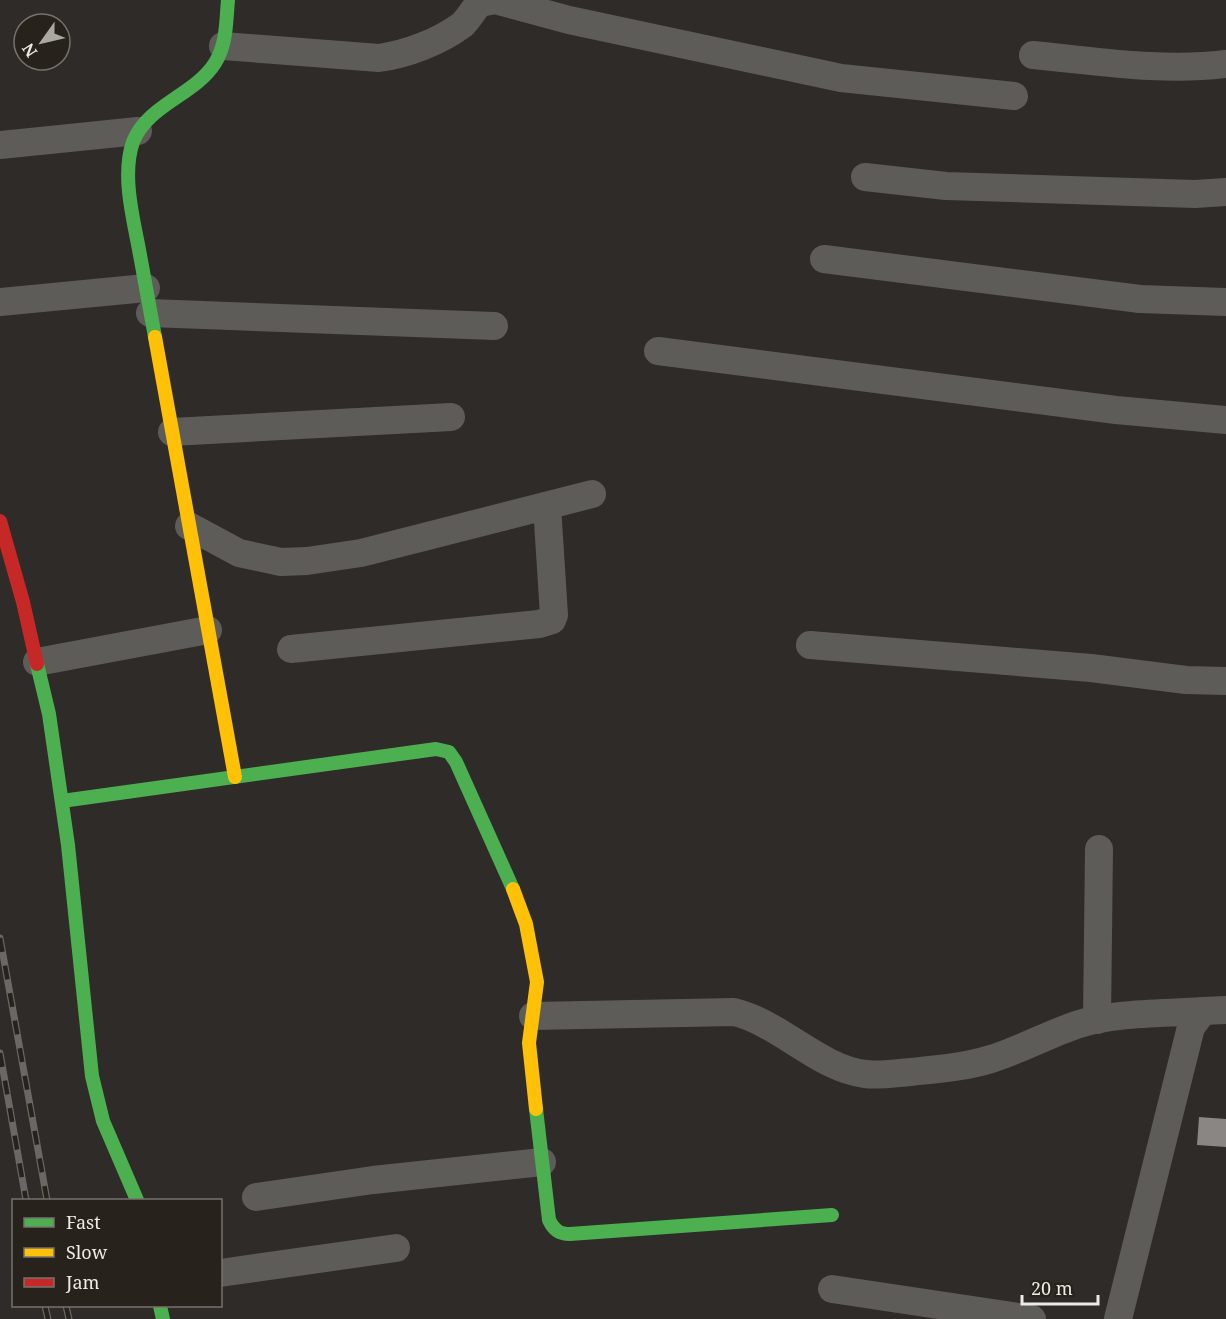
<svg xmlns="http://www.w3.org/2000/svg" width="1226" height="1319" font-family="'Noto Serif',serif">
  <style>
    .building { fill: #898683 }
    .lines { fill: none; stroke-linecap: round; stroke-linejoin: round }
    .street { stroke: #5e5c59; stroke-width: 28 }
    .fast { stroke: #4caf50; stroke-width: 14 }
    .slow { stroke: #ffc107; stroke-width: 14 }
    .jam { stroke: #c62828; stroke-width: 14 }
    .rail-casing { stroke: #6a6764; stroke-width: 7 }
    .rail { stroke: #27221b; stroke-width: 4.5; stroke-dasharray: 14; stroke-linecap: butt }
  </style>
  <rect width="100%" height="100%" fill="#2e2b28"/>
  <polygon class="building" points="1199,1117 1226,1119 1226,1147 1197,1145"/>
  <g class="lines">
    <g class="street">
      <path d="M223,46L379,58C407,54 439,42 462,25C469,19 473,9 480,3L495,0L569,20L841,78L1014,96"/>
      <path d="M1033,55C1098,61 1161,72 1226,64"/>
      <polyline points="0,145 138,131"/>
      <polyline points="865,177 946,186 1195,194 1226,192"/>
      <polyline points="824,259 1140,299 1226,302"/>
      <polyline points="0,302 146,288"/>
      <polyline points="150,313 494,326"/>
      <polyline points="658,351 1116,410 1226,420"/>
      <polyline points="172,432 451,417"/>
      <polyline points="189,526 239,553 281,562 307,561 361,553 592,494"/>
      <polyline points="810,645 1091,668 1186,680 1226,681"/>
      <polyline points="291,649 539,624 552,620 554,615 547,506"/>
      <polyline points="37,662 208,630"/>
      <path d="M533,1016L734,1012C780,1023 818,1068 865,1074C880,1076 896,1073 910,1072C938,1069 965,1067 991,1059C1020,1050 1047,1035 1076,1025C1116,1012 1161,1014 1203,1011"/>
      <polyline points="1097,1020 1099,849"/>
      <polyline points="256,1197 373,1180 542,1162"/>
      <polyline points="220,1273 396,1248"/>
      <polyline points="832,1289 1032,1319"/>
      <polyline points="1118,1319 1191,1027 1203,1011 1226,1010"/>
    </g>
    <g class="fast">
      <path d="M155,337C150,310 145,283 140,255C134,221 121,176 133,142C147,105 195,95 215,63C227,44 226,21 228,0"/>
      <polyline points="37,664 49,714 68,845 92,1076 103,1121 137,1200"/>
      <polyline points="62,801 436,749 449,752 456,762 513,889"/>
      <path d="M536,1109L549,1220C554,1230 559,1234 570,1234L832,1215"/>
      <polyline points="160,1306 163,1319"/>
    </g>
    <g class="slow">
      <polyline points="155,337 235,777"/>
      <polyline points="513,889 526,924 537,982 529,1043 536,1109"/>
    </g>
    <polyline class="jam" points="0,521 23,602 37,664"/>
    <g class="rail-casing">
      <g id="rail">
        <polyline points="0,938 47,1200"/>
        <polyline points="0,1053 26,1200"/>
        <polyline points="45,1306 48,1319"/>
        <polyline points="66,1306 69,1319"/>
      </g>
    </g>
    <use href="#rail" class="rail"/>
  </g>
  <rect x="12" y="1199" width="210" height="108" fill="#27221b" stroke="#77726c" stroke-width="1.5"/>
  <rect x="24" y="1218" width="30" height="9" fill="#4caf50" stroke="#77726c" stroke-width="1.5"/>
  <text x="66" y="1229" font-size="18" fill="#eeebe6">Fast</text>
  <rect x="24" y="1248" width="30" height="9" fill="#ffc107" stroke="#77726c" stroke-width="1.5"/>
  <text x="66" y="1259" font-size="18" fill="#eeebe6">Slow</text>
  <rect x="24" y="1278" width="30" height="9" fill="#c62828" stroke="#77726c" stroke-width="1.5"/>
  <text x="66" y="1289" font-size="18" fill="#eeebe6">Jam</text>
  <g transform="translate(42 42) rotate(236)"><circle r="28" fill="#27221b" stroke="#77726c" stroke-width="1.5"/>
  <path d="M0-4.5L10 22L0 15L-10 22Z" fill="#aba8a4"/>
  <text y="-9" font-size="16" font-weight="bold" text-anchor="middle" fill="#eeebe6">N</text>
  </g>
  <path d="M1022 1295v9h76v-9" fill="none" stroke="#eeebe6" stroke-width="3"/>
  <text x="1031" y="1295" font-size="18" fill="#eeebe6" stroke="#27221b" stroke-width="4.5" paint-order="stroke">20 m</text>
</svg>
